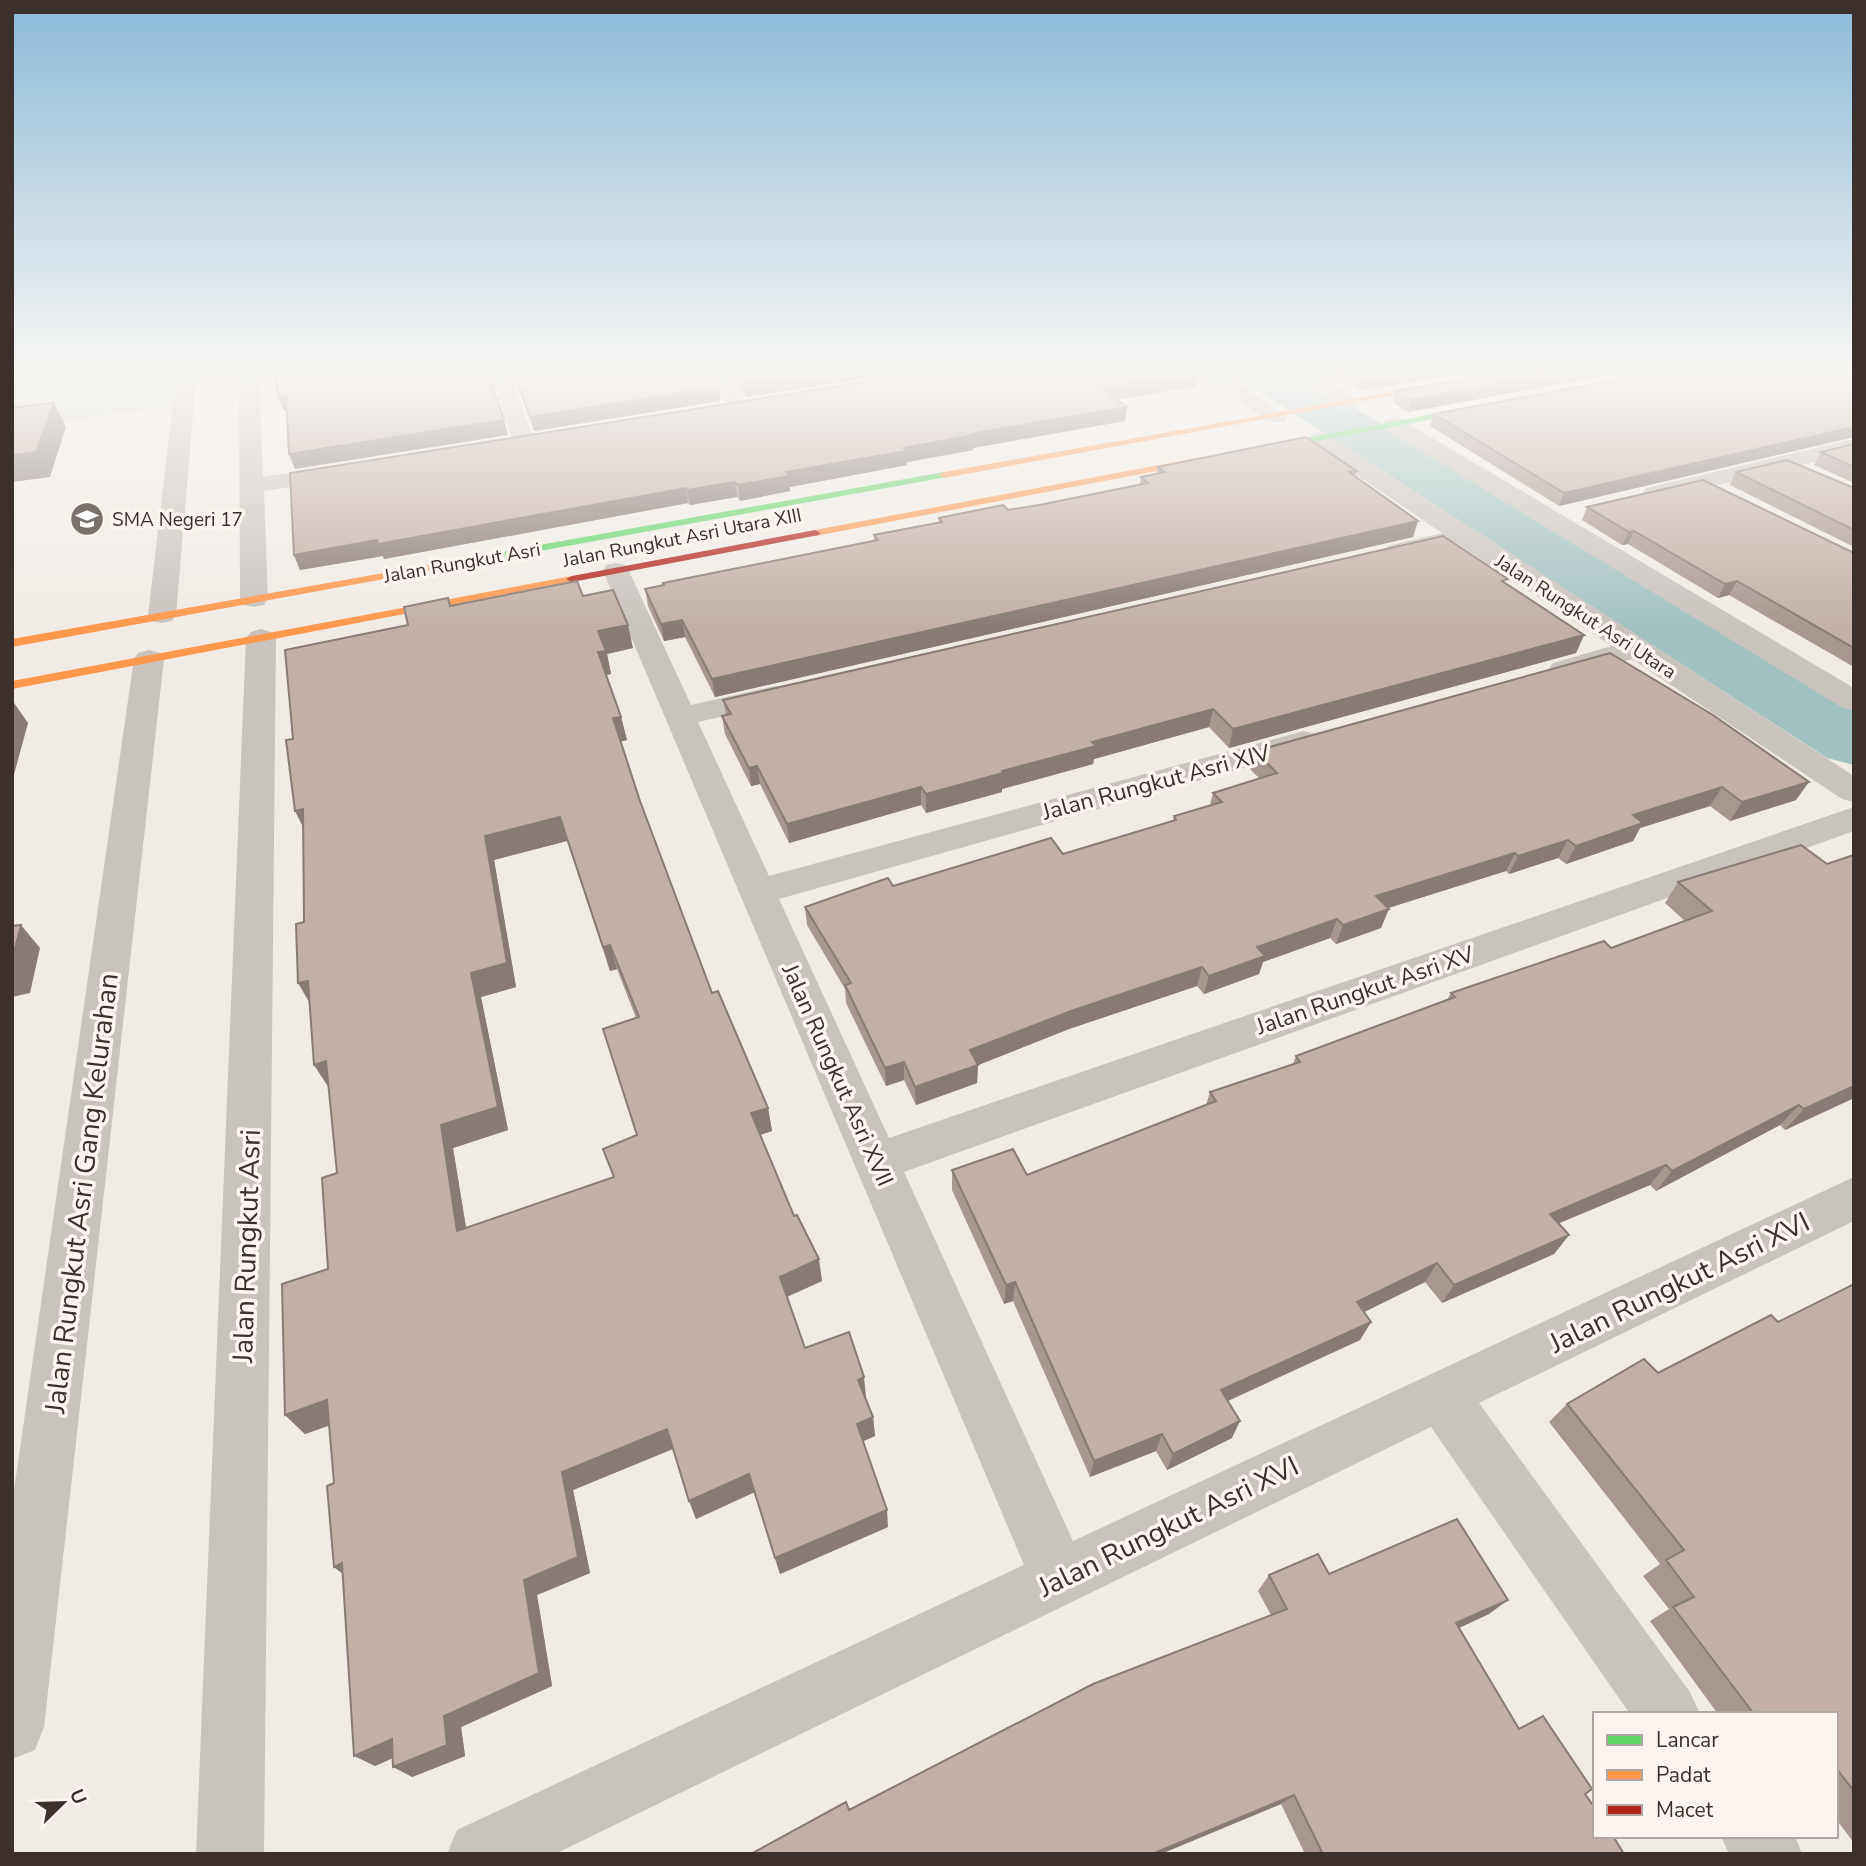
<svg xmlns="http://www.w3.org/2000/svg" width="1866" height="1866" font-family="'Nunito Sans',sans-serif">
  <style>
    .green { fill: #d1d6bf }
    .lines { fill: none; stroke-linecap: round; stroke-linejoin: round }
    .river { fill: #a1c2c1; fill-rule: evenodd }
    .street { fill: #c9c3be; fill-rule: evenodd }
    .fast { fill: #63d668; fill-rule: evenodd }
    .slow { fill: #ff974d; fill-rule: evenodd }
    .jam { fill: #b3261e; fill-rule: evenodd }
    .wall { fill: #a89690; fill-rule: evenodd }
    .shaded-wall { fill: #887a75 }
    .building { fill: #c3afa7; stroke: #887a75; stroke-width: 2; fill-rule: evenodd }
    .labels { text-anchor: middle; stroke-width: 7; stroke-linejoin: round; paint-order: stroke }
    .far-poi-label { font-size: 19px; fill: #3b302b; stroke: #fbf5ee; text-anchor: start }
    .far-street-label { font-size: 19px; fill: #3b302b; stroke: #fbf5ee }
    .street-label { font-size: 23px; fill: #3b302b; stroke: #fbf5ee }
    .near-street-label { font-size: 28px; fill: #3b302b; stroke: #fbf5ee }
  </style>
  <rect width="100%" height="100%" fill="#f0ebe5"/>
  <polygon class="green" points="12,368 179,368 175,405 12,428"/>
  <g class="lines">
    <polygon class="river" points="1232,368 1289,368 1854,710 1854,765 1827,758 1239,378"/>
    <g class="street">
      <polygon points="177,368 197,368 176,615 172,621 162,623 152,621 148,615"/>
      <polygon points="239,368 259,368 263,477 342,465 350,467 354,472 350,477 342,479 264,491 268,599 264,605 254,607 244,605 240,599"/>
      <polygon points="488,368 508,368 535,442 532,447 516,447 513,442"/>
      <polygon points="701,368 721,368 750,407 747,412 731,412"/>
      <polygon points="1194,368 1217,368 1287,417 1284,422 1268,422"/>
      <polygon points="1279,368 1303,368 1357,399 1360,404 1357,409 1341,409"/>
      <polygon points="1394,418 1402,420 1854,688 1854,710 1843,708 1386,430 1383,425 1386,420"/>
      <polygon points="1319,432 1327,434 1854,776 1854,802 1842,799 1632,659 1564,678 1553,675 1549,669 1553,663 1612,646 1459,545 1397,560 1388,558 1384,552 1388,546 1442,533 1311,444 1308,439 1311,434"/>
      <polygon points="1854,439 1854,453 1655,500 1646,498 1643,493 1646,488"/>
      <polygon points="616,563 626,565 629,571 691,705 775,686 786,688 790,695 786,702 698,722 769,876 1304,731 1315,734 1320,741 1315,748 779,899 889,1138 1854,807 1854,831 904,1172 1073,1541 1854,1177 1854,1221 1479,1403 1690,1692 1700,1714 1630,1714 1431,1427 555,1854 447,1854 457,1830 1024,1565 603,571 606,565"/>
      <polygon points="261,629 271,632 276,638 264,1854 196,1854 246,638 251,632"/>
      <polygon points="149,650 160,653 164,659 44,1727 35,1750 12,1759 12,1504 134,659 138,653"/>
      <polygon points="1721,1836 1795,1836 1802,1854 1729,1854"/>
    </g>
    <g class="fast">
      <polygon points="1484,404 1487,405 1487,409 1201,463 1196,460"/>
      <polygon points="944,472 949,475 947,477 446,568 441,565 446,562"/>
    </g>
    <g class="slow">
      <polygon points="1526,368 1542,368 944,478 939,475 944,472"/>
      <polygon points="1201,457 1206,460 1204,462 815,536 810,533 815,530"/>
      <polygon points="446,562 450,563 450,567 12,647 12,639"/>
      <polygon points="572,576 576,577 576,581 12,689 12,681"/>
    </g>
    <polygon class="jam" points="815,530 820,533 819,535 572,582 566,579 572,576"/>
  </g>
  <g class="wall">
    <polygon points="511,368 705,368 720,401 534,431"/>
    <polygon points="724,368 933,368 746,397"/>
    <polygon points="1324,368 1493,368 1361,390"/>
    <polygon points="1527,368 1646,368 1408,412 1393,403 1396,391"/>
    <polygon points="1854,368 1854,437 1559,506 1430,426 1434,414"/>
    <polygon points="1198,372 1196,386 1117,399 1125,421 973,448 973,450 907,462 907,465 790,487 790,491 740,501 737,497 690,505 688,503 384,559 383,556 300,570 294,555"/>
    <polygon points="1854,444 1854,483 1814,465 1821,452"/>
    <polygon points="1158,467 1357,471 1355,476 1413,537 715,697 685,637 664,641 648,606 645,589 663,586 663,583 874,541 874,535 939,522 939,518 1008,510 1039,505 1140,484 1141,477 1157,474"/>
    <polygon points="1736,472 1854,488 1854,547 1730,485"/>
    <polygon points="1587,507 1854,553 1854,667 1729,595 1718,598 1628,544 1622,545 1582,520"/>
    <polygon points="1506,584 1584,635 1576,653 1229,748 1209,727 1094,759 1093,764 1002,789 1002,792 926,813 921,805 789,843 760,784 751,786 725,734 722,716 726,715 723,700"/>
    <path d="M583,596L633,648L607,654L611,674L606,675L621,717L627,740L621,741L640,801L712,993L768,1108L772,1131L760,1135L822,1281L787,1297L805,1348L866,1397H865L873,1417L875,1436L863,1441L888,1527L780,1574L754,1492L696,1519L673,1449L573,1490L590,1573L537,1595L552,1686L461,1727L465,1756L412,1777L393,1758L375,1766L343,1574L334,1567V1483L330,1425L305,1434L285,1415L328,1269L337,1173L329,1088L304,922L303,828L293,739L408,625L448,598L451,606ZM567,841L610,971L617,969L636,1018L637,1135L613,1177L466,1228L453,1148L508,1130L481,997L516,987L494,860Z"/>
    <polygon points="1610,653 1796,800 1730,821 1710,806 1640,828 1633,841 1566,864 1558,858 1509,874 1506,871 1388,908 1381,928 1336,944 1330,938 1263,962 1259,974 1204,994 1197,986 1069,1029 978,1065 977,1083 916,1105 904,1080 886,1086 846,1003 845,989 807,925 805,907 893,886 1063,854 1173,821 1174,816 1210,805 1213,793 1259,778 1250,769 1255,751"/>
    <polygon points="1854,855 1854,1098 1785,1130 1780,1125 1656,1191 1650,1185 1559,1223 1569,1235 1554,1254 1442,1303 1425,1282 1364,1312 1371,1322 1360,1340 1228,1401 1232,1438 1167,1470 1156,1451 1090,1477 1013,1301 1004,1304 952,1190 952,1170 1027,1175 1206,1105 1210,1092 1293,1064 1296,1056 1447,1000 1451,993 1611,948 1685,921 1665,903 1678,882 1827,864"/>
    <polygon points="1854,1284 1854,1843 1836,1819 1836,1714 1718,1714 1650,1621 1669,1609 1643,1576 1660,1564 1549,1422 1567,1404 1658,1373 1778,1322"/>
    <polygon points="1329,1574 1489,1614 1459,1628 1519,1729 1585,1794 1624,1854 1305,1854 1281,1804 1160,1854 751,1854 849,1810 1271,1615 1258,1591 1269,1575"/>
  </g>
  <g class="shaded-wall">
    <polygon points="845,368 933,368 746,397 745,383"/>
    <polygon points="1427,368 1493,368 1361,390 1364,378"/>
    <polygon points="1587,368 1646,368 1408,412 1411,400"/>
    <polygon points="1198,372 1196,386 1101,402 1102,388"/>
    <polygon points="719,387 720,401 534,431 530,417"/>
    <polygon points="286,396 291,410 284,411 278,397"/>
    <polygon points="54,403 66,427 50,477 12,482 12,455"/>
    <polygon points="1127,407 1125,421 973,448 973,450 907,462 907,465 790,487 790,491 740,501 738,485 786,472 971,434"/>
    <polygon points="504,420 508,435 295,469 289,454"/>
    <polygon points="1854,427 1854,437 1559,506 1564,493"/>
    <polygon points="735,482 737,497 690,505 687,490"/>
    <polygon points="686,488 688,503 384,559 383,556 300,570 294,555"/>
    <polygon points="1418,521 1413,537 715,697 712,679"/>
    <polygon points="1634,531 1628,544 1622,545 1629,532"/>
    <polygon points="1737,581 1729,595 1718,598 1725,584"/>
    <polygon points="682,620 685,637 664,641 661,624"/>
    <polygon points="628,625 633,648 607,654 611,674 604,675 598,652 598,631"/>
    <polygon points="1584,635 1576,653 1229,748 1233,729"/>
    <polygon points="12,700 28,723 12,782"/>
    <polygon points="1213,709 1209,727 1094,759 1093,764 1002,789 1002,792 926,813 926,794 1092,742"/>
    <polygon points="621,717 627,740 619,742 613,718"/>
    <polygon points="757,766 760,784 751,786 749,768"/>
    <polygon points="1809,782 1796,800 1730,821 1742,802"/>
    <polygon points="921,787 921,805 789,843 787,824"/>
    <polygon points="1722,787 1710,806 1640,828 1633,841 1566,864 1576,846 1633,815"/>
    <polygon points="303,809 307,835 295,811"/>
    <polygon points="560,817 567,841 494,860 516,987 481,997 508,1130 453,1148 470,1252 457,1231 441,1125 471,973 485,836"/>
    <polygon points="1568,840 1558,858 1509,874 1518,856"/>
    <polygon points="1515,853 1506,871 1369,914 1376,896"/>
    <polygon points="1389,909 1381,928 1336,944 1343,925"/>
    <polygon points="1337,919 1330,938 1263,962 1259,974 1204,994 1209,976 1257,947"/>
    <polygon points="21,925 40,948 30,993 12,997 12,960"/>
    <polygon points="610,945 617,969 610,971 603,947"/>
    <polygon points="1202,967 1197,986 1069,1029 971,1068 978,1065 977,1083 916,1105 915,1087 970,1050 1071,1011"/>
    <polygon points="308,981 312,1007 298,983"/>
    <polygon points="326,1061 329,1088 314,1065"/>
    <polygon points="904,1062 904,1080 886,1086 885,1068"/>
    <polygon points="1854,1086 1854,1098 1785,1130 1804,1109"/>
    <polygon points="1799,1105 1780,1125 1656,1191 1672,1171"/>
    <polygon points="768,1108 772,1131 756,1136 751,1113"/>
    <polygon points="1666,1165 1650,1185 1536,1233 1550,1214"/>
    <polygon points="1569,1235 1554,1254 1442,1303 1454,1285"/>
    <polygon points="819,1259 822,1281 784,1298 780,1277"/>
    <polygon points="1437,1263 1425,1282 1346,1321 1357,1302"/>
    <polygon points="1015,1282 1013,1301 1004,1304 1006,1285"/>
    <polygon points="1371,1322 1360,1340 1214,1407 1221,1390"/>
    <polygon points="864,1377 866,1397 860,1400 858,1380"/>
    <polygon points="327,1400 345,1420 305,1434 285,1415"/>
    <polygon points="873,1417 875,1436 859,1443 857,1424"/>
    <polygon points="1240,1421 1232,1438 1167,1470 1173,1454"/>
    <polygon points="667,1429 675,1448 573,1490 590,1573 537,1595 552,1686 461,1727 465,1756 412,1777 393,1767 444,1716 524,1580 562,1472"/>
    <polygon points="1162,1434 1156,1451 1090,1477 1094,1461"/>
    <polygon points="749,1474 755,1492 696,1519 689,1501"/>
    <polygon points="887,1510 888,1527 780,1574 775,1558"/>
    <polygon points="342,1563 353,1582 334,1567"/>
    <polygon points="1508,1600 1489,1614 1439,1637 1456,1623"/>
    <polygon points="392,1739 411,1750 375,1766 354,1756"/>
    <polygon points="1294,1795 1281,1804 1161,1854 1151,1854"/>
  </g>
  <g class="building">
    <polygon points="274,368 486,368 504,420 289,454 286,396 278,397"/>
    <polygon points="512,368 705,368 719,387 530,417"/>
    <polygon points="733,368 845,368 745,383"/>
    <polygon points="954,368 1192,368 1198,372 1102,388 1127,407 971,434 973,435 904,448 906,451 786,472 789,476 738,485 735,482 687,490 686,488 378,544 377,540 294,555 290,473"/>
    <polygon points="1347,368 1427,368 1364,378"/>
    <polygon points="1527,368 1587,368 1411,400 1396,391"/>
    <polygon points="1680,368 1854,368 1854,427 1564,493 1434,414"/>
    <polygon points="54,403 36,452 12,455 12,408"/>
    <polygon points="1306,437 1357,471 1349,472 1418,521 712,679 682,620 661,624 645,589 664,585 663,583 878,540 874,535 942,522 939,518 1003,505 1008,510 1039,505 1148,483 1141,477 1165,472 1158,467"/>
    <polygon points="1854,444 1854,467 1821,452"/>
    <polygon points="1787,460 1854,488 1854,530 1736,472"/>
    <polygon points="1703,480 1854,553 1854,648 1737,581 1725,584 1634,531 1629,532 1587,507"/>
    <polygon points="1443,536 1508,579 1502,581 1584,635 1233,729 1213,709 1092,742 1096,746 1002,771 1003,773 926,794 921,787 787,824 757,766 749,768 722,716 731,714 723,700"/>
    <path d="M577,581L583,596L613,590L628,625L598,631L606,651L598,652L621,717L613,718L640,801L712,993L718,991L768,1108L751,1113L794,1216L797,1215L819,1259L780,1277L805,1348L849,1332L864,1377L858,1380L873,1417L857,1424L887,1510L775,1558L749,1474L689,1501L667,1429L562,1472L578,1557L524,1580L539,1673L444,1716L447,1745L393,1767L392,1739L354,1756L342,1563L334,1567L327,1486L334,1483L327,1400L285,1415L282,1284L328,1269L322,1178L337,1173L326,1061L314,1065L308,981L298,983L296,924L304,922L303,809L295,811L286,740L293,739L285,650L408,625L404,607L448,598L450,606ZM560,817L603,947L610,945L639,1017L603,1029L637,1135L603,1149L614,1177L457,1231L441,1125L498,1107L471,973L507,963L485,836Z"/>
    <polygon points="1610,653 1713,715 1809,782 1742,802 1722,787 1633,815 1643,823 1576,846 1568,840 1518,856 1515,853 1376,896 1389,909 1343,925 1337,919 1257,947 1265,956 1209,976 1202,967 1071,1011 970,1050 978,1065 915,1087 904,1062 885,1068 845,985 851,983 805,907 888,878 893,886 1051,838 1063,854 1176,820 1174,816 1222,802 1213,793 1277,773 1255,751"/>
    <polygon points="1801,845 1827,864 1854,855 1854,1086 1804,1109 1799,1105 1672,1171 1666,1165 1550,1214 1569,1235 1454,1285 1437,1263 1357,1302 1371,1322 1221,1390 1240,1421 1173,1454 1162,1434 1094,1461 1015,1282 1006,1285 952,1170 1013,1149 1027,1175 1216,1101 1210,1092 1300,1062 1296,1056 1455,997 1451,993 1604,941 1611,948 1712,911 1678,882"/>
    <polygon points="21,925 12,960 12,926"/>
    <polygon points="1854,1284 1854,1791 1836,1768 1836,1714 1754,1714 1673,1607 1694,1597 1666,1560 1684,1550 1567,1404 1644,1359 1658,1373 1771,1315 1778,1322"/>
    <polygon points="1457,1519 1508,1600 1456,1623 1519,1729 1543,1716 1592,1789 1585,1794 1595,1808 1595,1836 1613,1836 1624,1854 1323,1854 1294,1795 1152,1854 751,1854 846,1802 849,1810 1093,1684 1287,1609 1269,1575 1318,1554 1329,1574"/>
  </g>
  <linearGradient id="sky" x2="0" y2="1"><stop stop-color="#8bbad8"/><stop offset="0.59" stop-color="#f8f6f3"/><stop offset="1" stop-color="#f8f6f3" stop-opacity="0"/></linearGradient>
  <rect width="1866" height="629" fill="url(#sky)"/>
  <defs>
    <g id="school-disc" transform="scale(1.75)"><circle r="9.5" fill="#7a716c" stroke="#fbf5ee"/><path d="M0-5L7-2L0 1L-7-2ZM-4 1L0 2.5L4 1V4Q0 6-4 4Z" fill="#fff"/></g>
  </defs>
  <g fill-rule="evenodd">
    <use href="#school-disc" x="87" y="519"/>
  </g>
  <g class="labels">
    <g class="far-poi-label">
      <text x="112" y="526">SMA Negeri 17</text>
    </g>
    <g class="far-street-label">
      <text transform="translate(682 537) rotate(-11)" y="7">Jalan Rungkut Asri Utara XIII</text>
      <text transform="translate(462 562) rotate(-10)" y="7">Jalan Rungkut Asri</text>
      <text transform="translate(1586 616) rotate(33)" y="7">Jalan Rungkut Asri Utara</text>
    </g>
    <g class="street-label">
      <text transform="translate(1156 782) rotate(-15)" y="8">Jalan Rungkut Asri XIV</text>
      <text transform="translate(1365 990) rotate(-19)" y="8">Jalan Rungkut Asri XV</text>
      <text transform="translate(838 1075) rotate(66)" y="8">Jalan Rungkut Asri XVII</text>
    </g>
    <g class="near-street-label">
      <text transform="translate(81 1193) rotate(-83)" y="10">Jalan Rungkut Asri Gang Kelurahan</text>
      <text transform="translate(246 1246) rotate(-88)" y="10">Jalan Rungkut Asri</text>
      <text transform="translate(1679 1282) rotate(-26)" y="10">Jalan Rungkut Asri XVI</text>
      <text transform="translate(1168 1526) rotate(-26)" y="10">Jalan Rungkut Asri XVI</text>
    </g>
  </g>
  <rect width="1866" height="1866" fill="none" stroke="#3b302b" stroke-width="28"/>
  <rect x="1593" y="1712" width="245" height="126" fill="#fbf5ee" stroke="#aea6a0" stroke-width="2"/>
  <rect x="1607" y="1735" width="35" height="10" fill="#63d668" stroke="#aea6a0" stroke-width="2"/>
  <text x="1656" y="1747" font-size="21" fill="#3b302b">Lancar</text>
  <rect x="1607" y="1770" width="35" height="10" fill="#ff974d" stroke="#aea6a0" stroke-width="2"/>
  <text x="1656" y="1782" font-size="21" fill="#3b302b">Padat</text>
  <rect x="1607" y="1805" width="35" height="10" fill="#b3261e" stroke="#aea6a0" stroke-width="2"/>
  <text x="1656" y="1817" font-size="21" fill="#3b302b">Macet</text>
  <g transform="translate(63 1803) rotate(67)" stroke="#fbf5ee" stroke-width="5" paint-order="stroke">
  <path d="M0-5L12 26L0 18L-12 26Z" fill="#3b302b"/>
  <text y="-10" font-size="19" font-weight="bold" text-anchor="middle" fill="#3b302b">U</text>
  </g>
</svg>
